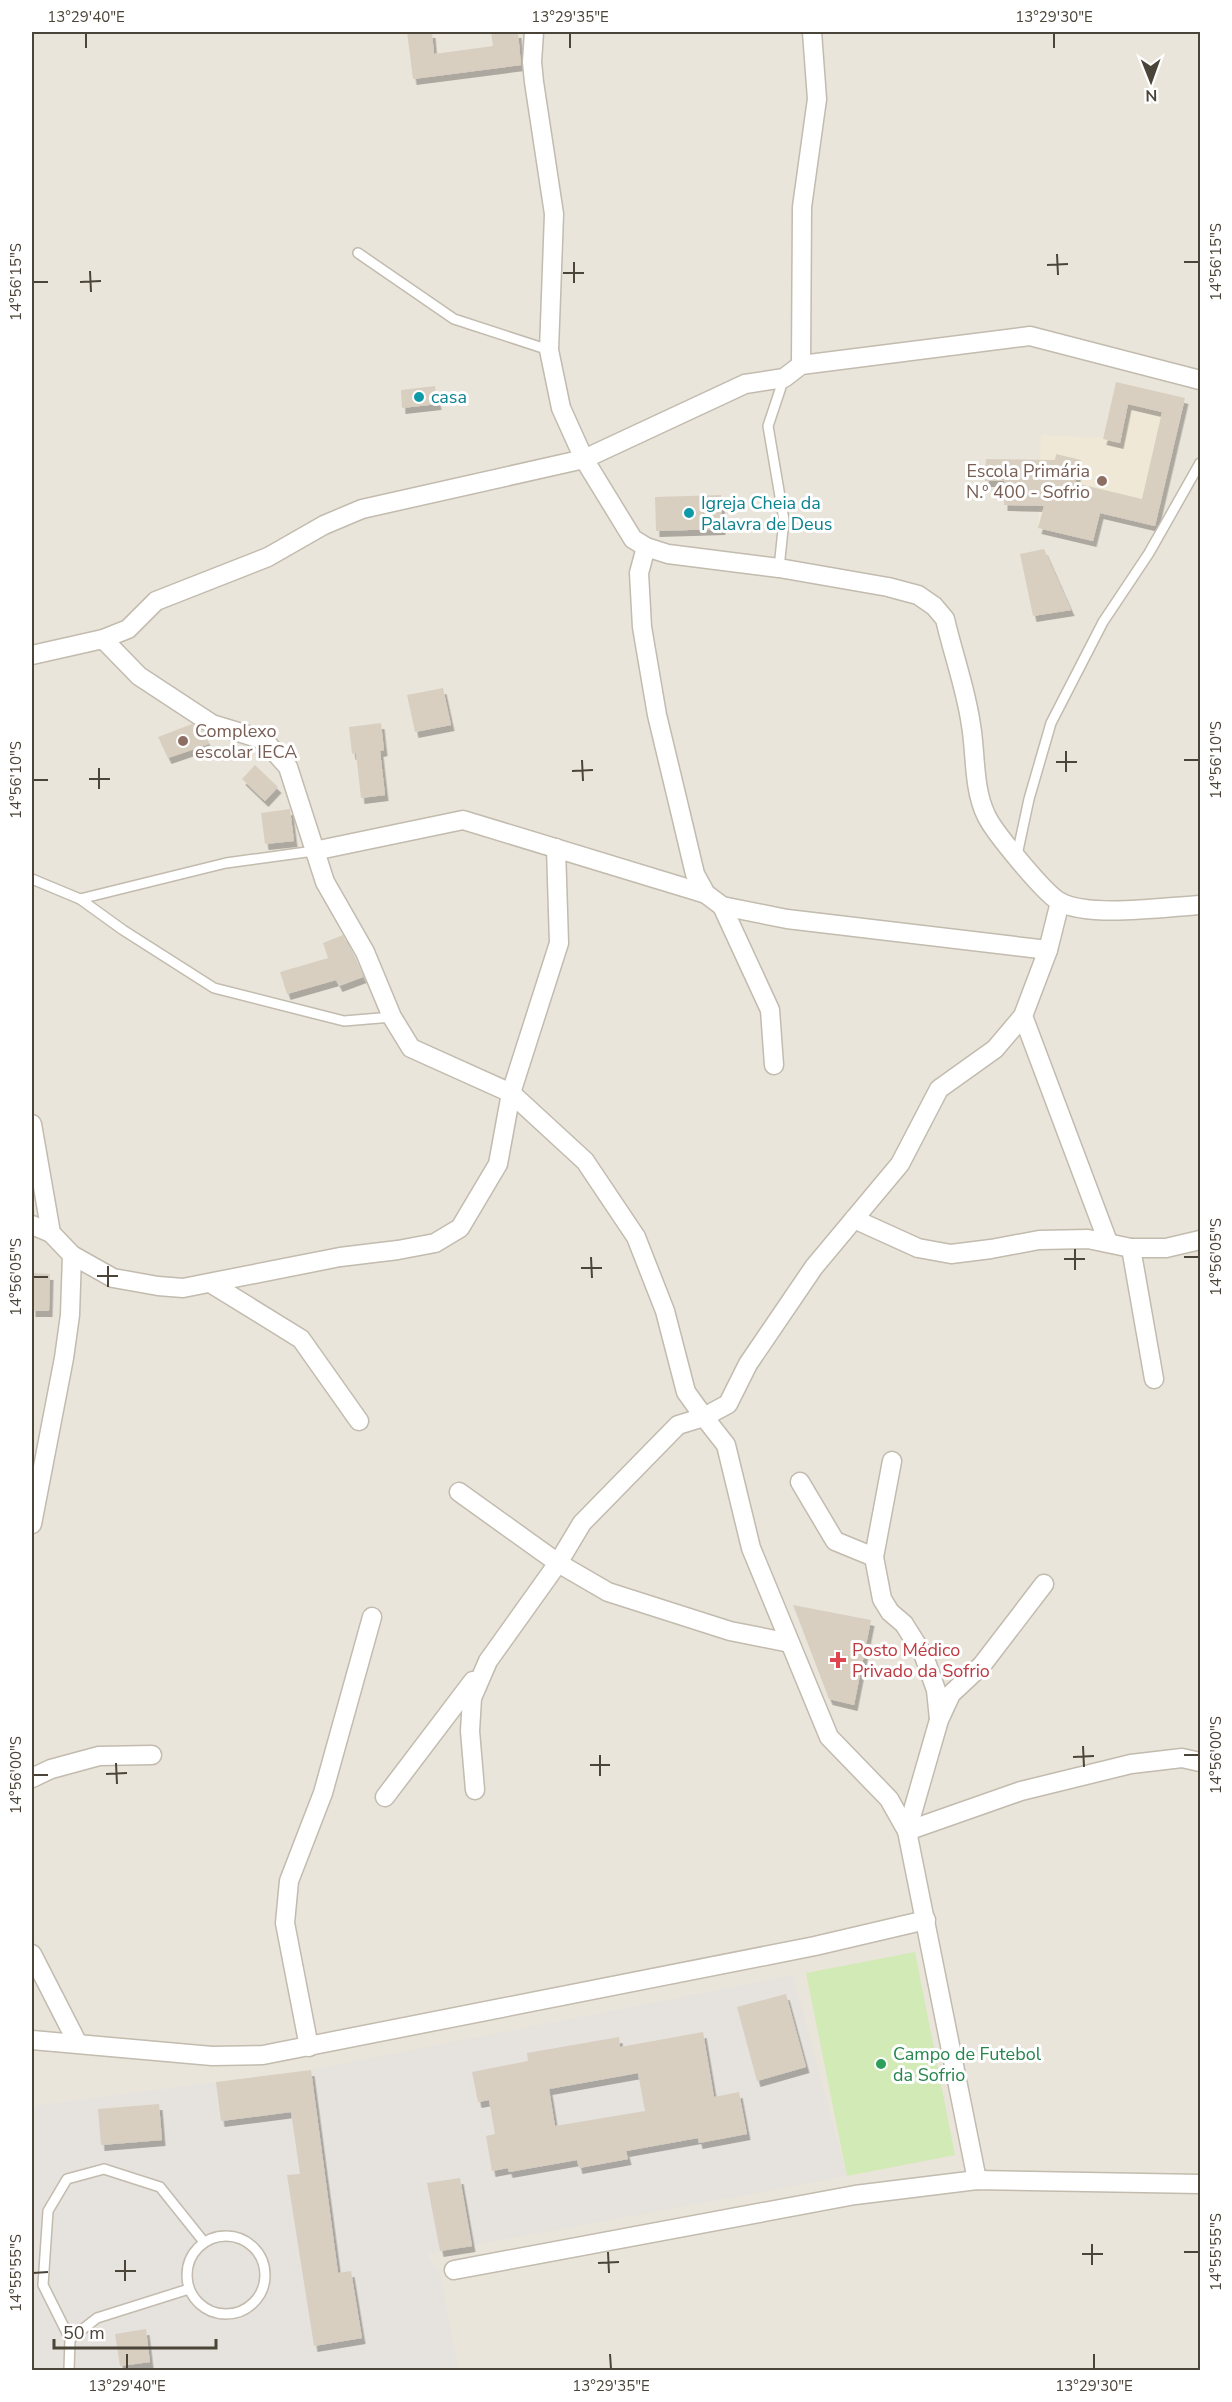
<svg xmlns="http://www.w3.org/2000/svg" width="1232" height="2402" font-family="'Nunito Sans',sans-serif">
  <style>
    .residential { fill: #eae5da }
    .industrial { fill: #e6e2dd }
    .education { fill: #efe8d6 }
    .green { fill: #d2eab5 }
    .building { fill: #d8cfc1; fill-rule: evenodd; filter: url(#shadow) }
    .lines { fill: none; stroke-linecap: round; stroke-linejoin: round }
    .service-casing { stroke: #c2bbae; stroke-width: 12 }
    .minor-casing { stroke: #c2bbae; stroke-width: 21 }
    .service { stroke: #fff; stroke-width: 9 }
    .minor { stroke: #fff; stroke-width: 18 }
    .ticks { fill: none; stroke: #4b4439; stroke-width: 2 }
    .culture-dot { fill: #0f9aa8; stroke: #fff; stroke-width: 2 }
    .education-dot { fill: #8d6e63; stroke: #fff; stroke-width: 2 }
    .health-dot { fill: #e0444e; stroke: #fff; stroke-width: 2 }
    .leisure-dot { fill: #2e9e5b; stroke: #fff; stroke-width: 2 }
    .labels { text-anchor: middle; stroke-width: 6; stroke-linejoin: round; paint-order: stroke }
    .culture-label { font-size: 18px; fill: #0d838f; stroke: #fff; text-anchor: start }
    .education-label { font-size: 18px; fill: #785e54; stroke: #fff; text-anchor: end }
    .health-label { font-size: 18px; fill: #be3a42; stroke: #fff; text-anchor: start }
    .leisure-label { font-size: 18px; fill: #27864d; stroke: #fff; text-anchor: start }
    .neatline { fill: none; stroke: #4b4439; stroke-width: 2 }
    .ticks-label { font-size: 15px; text-anchor: middle; fill: #4b4439 }
  </style>
  <defs>
    <filter id="shadow"><feDropShadow dx="3.5" dy="6" stdDeviation="0" flood-color="#0004"/></filter>
  </defs>
  <rect width="100%" height="100%" fill="#f6f3ec"/>
  <rect class="residential" x="32" y="32" width="1168" height="2338"/>
  <polygon class="industrial" points="793,1975 847,2176 426,2254 440,2272 458,2370 32,2370 32,2106 311,2070"/>
  <polygon class="education" points="1116,382 1185,398 1155,526 1099,513 1093,541 1038,528 1041,435 1103,438"/>
  <polygon class="green" points="915,1952 955,2155 847,2176 806,1973"/>
  <g class="building">
    <polygon points="407,32 432,32 434,54 493,46 491,32 518,32 521,65 413,79"/>
    <polygon points="1116,382 1185,398 1155,526 1100,513 1093,541 1038,528 1044,506 1004,505 1004,481 985,481 986,459 1055,460 1056,454 1081,460 1075,483 1142,499 1162,412 1128,404 1120,443 1103,439"/>
    <polygon points="435,386 438,404 402,408 401,390"/>
    <polygon points="721,495 722,529 656,531 655,497"/>
    <polygon points="1044,549 1071,610 1033,616 1020,554"/>
    <polygon points="443,688 451,725 415,732 407,695"/>
    <polygon points="381,723 384,750 380,751 385,795 361,798 356,753 352,754 349,727"/>
    <polygon points="192,724 202,731 209,744 168,758 158,737"/>
    <polygon points="255,765 278,787 265,801 242,779"/>
    <polygon points="290,809 294,841 265,844 261,813"/>
    <polygon points="343,935 363,977 339,986 336,980 287,994 280,972 328,958 323,943"/>
    <polygon points="32,1273 50,1274 49,1311 32,1311"/>
    <polygon points="793,1605 871,1620 854,1705 829,1699"/>
    <polygon points="786,1994 806,2067 757,2081 737,2007"/>
    <path d="M703,2032L714,2097L739,2092L747,2134L699,2143L698,2138L626,2151L628,2159L579,2168L577,2160L509,2172L508,2168L492,2171L486,2136L495,2134L489,2100L478,2102L472,2072L528,2061L527,2053L619,2037L620,2047ZM638,2073L645,2111L555,2126L549,2089Z"/>
    <polygon points="311,2070 338,2273 351,2271 362,2338 314,2346 287,2175 300,2174 291,2112 221,2121 216,2082"/>
    <polygon points="159,2104 162,2140 101,2145 98,2109"/>
    <polygon points="460,2178 472,2246 440,2251 427,2183"/>
    <polygon points="146,2329 150,2362 120,2366 115,2334"/>
  </g>
  <g class="lines">
    <g class="service-casing">
      <g id="service">
        <polyline points="358,253 454,319 549,350"/>
        <polyline points="779,568 784,520 768,426 784,378"/>
        <polyline points="1017,855 1029,799 1051,723 1103,622 1149,553 1200,463"/>
        <polyline points="32,879 80,899 123,930 214,988 344,1021 392,1017"/>
        <polyline points="80,899 226,863 314,851"/>
        <circle cx="226" cy="2275" r="39"/>
        <polyline points="189,2289 97,2318 70,2339 43,2285 48,2211 67,2179 104,2169 160,2187 204,2242"/>
        <polyline points="69,2370 70,2339"/>
      </g>
    </g>
    <g class="minor-casing">
      <g id="minor">
        <path d="M534,32L532,62L534,82L554,214L549,350L561,408L584,459L633,539L646,547L668,554L779,568L888,587L918,595L934,606L945,619C953,654 966,689 971,725C976,754 973,788 986,815C993,831 1045,894 1060,902C1089,918 1166,907 1200,905"/>
        <polyline points="801,365 802,207 817,99 812,32"/>
        <polyline points="646,547 639,573 642,627 657,715 681,815 695,874 706,894 722,906 787,919 1048,950"/>
        <polyline points="103,639 139,676 212,724 264,740 288,767 325,882 365,952 392,1017 411,1048 511,1093 585,1161 636,1237 665,1311 686,1392 704,1417 678,1425 582,1523 558,1563 488,1661 472,1698 470,1731 475,1790"/>
        <polyline points="32,655 103,639 128,629 156,601 268,557 324,525 362,509 584,459 745,384 784,378 801,365 1030,336 1200,380"/>
        <polyline points="314,851 463,820 706,894"/>
        <polyline points="722,906 770,1010 774,1065"/>
        <polyline points="1023,1016 1108,1242"/>
        <polyline points="32,1124 51,1233 72,1255 70,1315 64,1358 32,1524"/>
        <polyline points="854,1219 918,1248 951,1254 991,1249 1039,1240 1088,1239 1131,1248 1166,1248 1200,1240"/>
        <polyline points="32,1225 51,1233"/>
        <polyline points="1131,1248 1154,1379"/>
        <polyline points="72,1255 113,1278 158,1286 183,1288 340,1257 398,1250 435,1243 460,1228 498,1164 511,1093 559,943 556,848"/>
        <polyline points="212,1284 301,1339 359,1421"/>
        <polyline points="892,1461 874,1557 882,1599 890,1612 904,1624 924,1656 936,1690 939,1719"/>
        <polyline points="800,1482 835,1541 874,1557"/>
        <polyline points="459,1492 558,1563 608,1592 730,1631 790,1643"/>
        <polyline points="32,1778 51,1769 99,1756 152,1755"/>
        <polyline points="385,1797 473,1681"/>
        <polyline points="907,1831 1021,1791 1131,1764 1182,1758 1200,1762"/>
        <polyline points="907,1831 939,1720 951,1694 982,1665 1044,1584"/>
        <polyline points="32,1954 77,2042"/>
        <polyline points="32,2040 212,2056 263,2055 815,1946 926,1920"/>
        <polyline points="309,2047 285,1923 289,1881 323,1793 372,1617"/>
        <polyline points="977,2180 907,1831 889,1799 829,1737 751,1548 726,1445 704,1417 728,1404 748,1364 814,1267 900,1164 939,1089 995,1049 1023,1016 1048,950 1060,902"/>
        <polyline points="454,2270 855,2195 977,2180 1200,2184"/>
      </g>
    </g>
    <use href="#service" class="service"/>
    <use href="#minor" class="minor"/>
  </g>
  <path class="ticks" d="M86,33V48M570,33V48M1054,33V48M1057,254L1058,275M574,262V283M1184,262H1199M1047,265L1068,264M90,271L91,292M563,273H584M33,282H48M80,282L101,281M1066,751V772M582,760L583,781M1184,760H1199M1056,762H1077M99,768V789M572,771L593,770M89,779H110M33,780H48M1075,1249V1270M591,1257L592,1278M1184,1257H1199M1064,1259H1085M108,1266V1287M581,1268H602M97,1276H118M33,1277H48M1083,1746L1084,1767M600,1755V1776M1184,1755H1199M1073,1757L1094,1756M116,1763L117,1784M590,1765H610M106,1774L127,1773M33,1775H48M1092,2244V2265M608,2252L609,2273M1184,2252H1199M1082,2254H1103M125,2260V2281M598,2263L619,2262M115,2271H136M33,2273L48,2272M127,2354V2369M610,2354L611,2369M1094,2354V2369"/>
  <g class="culture-dot">
    <circle cx="419" cy="397" r="6"/>
    <circle cx="689" cy="513" r="6"/>
  </g>
  <g class="education-dot">
    <circle cx="1102" cy="481" r="6"/>
    <circle cx="183" cy="741" r="6"/>
  </g>
  <path class="health-dot" d="M835 1651h6v6h6v6h-6v6h-6v-6h-6v-6h6z"/>
  <circle class="leisure-dot" cx="881" cy="2064" r="6"/>
  <g class="labels">
    <g class="culture-label">
      <text x="431" y="403">casa</text>
      <text x="701" y="509">Igreja Cheia da<tspan x="701" dy="21">Palavra de Deus</tspan></text>
    </g>
    <g class="education-label">
      <text x="1090" y="477">Escola Primária<tspan x="1090" dy="21">N.º 400 - Sofrio</tspan></text>
      <text x="195" y="737" text-anchor="start">Complexo<tspan x="195" dy="21">escolar IECA</tspan></text>
    </g>
    <g class="health-label">
      <text x="852" y="1656">Posto Médico<tspan x="852" dy="21">Privado da Sofrio</tspan></text>
    </g>
    <g class="leisure-label">
      <text x="893" y="2060">Campo de Futebol<tspan x="893" dy="21">da Sofrio</tspan></text>
    </g>
  </g>
  <rect width="1232" height="2402" fill="none" stroke="#ffffff" stroke-width="66"/>
  <g transform="translate(1151 81) rotate(179)" stroke="#ffffff" stroke-width="4.5" paint-order="stroke">
  <path d="M0-4.5L10 22L0 15L-10 22Z" fill="#4b4439"/>
  <text y="-9" font-size="16" font-weight="bold" text-anchor="middle" fill="#4b4439">N</text>
  </g>
  <path d="M54 2339v9h162v-9" fill="none" stroke="#4b4439" stroke-width="3"/>
  <text x="63" y="2339" font-size="18" fill="#4b4439" stroke="#ffffff" stroke-width="4.5" paint-order="stroke">50 m</text>
  <rect x="33" y="33" width="1166" height="2336" class="neatline"/>
  <g class="ticks-label">
    <text x="86" y="22">13°29'40"E</text>
    <text x="570" y="22">13°29'35"E</text>
    <text x="1054" y="22">13°29'30"E</text>
    <text transform="translate(1216 262) rotate(-90)" y="5">14°56'15"S</text>
    <text transform="translate(16 282) rotate(-90)" y="5">14°56'15"S</text>
    <text transform="translate(1216 760) rotate(-90)" y="5">14°56'10"S</text>
    <text transform="translate(16 780) rotate(-90)" y="5">14°56'10"S</text>
    <text transform="translate(1216 1257) rotate(-90)" y="5">14°56'05"S</text>
    <text transform="translate(16 1277) rotate(-90)" y="5">14°56'05"S</text>
    <text transform="translate(1216 1755) rotate(-90)" y="5">14°56'00"S</text>
    <text transform="translate(16 1775) rotate(-90)" y="5">14°56'00"S</text>
    <text transform="translate(1216 2252) rotate(-90)" y="5">14°55'55"S</text>
    <text transform="translate(16 2273) rotate(-90)" y="5">14°55'55"S</text>
    <text x="127" y="2391">13°29'40"E</text>
    <text x="611" y="2391">13°29'35"E</text>
    <text x="1094" y="2391">13°29'30"E</text>
  </g>
</svg>
